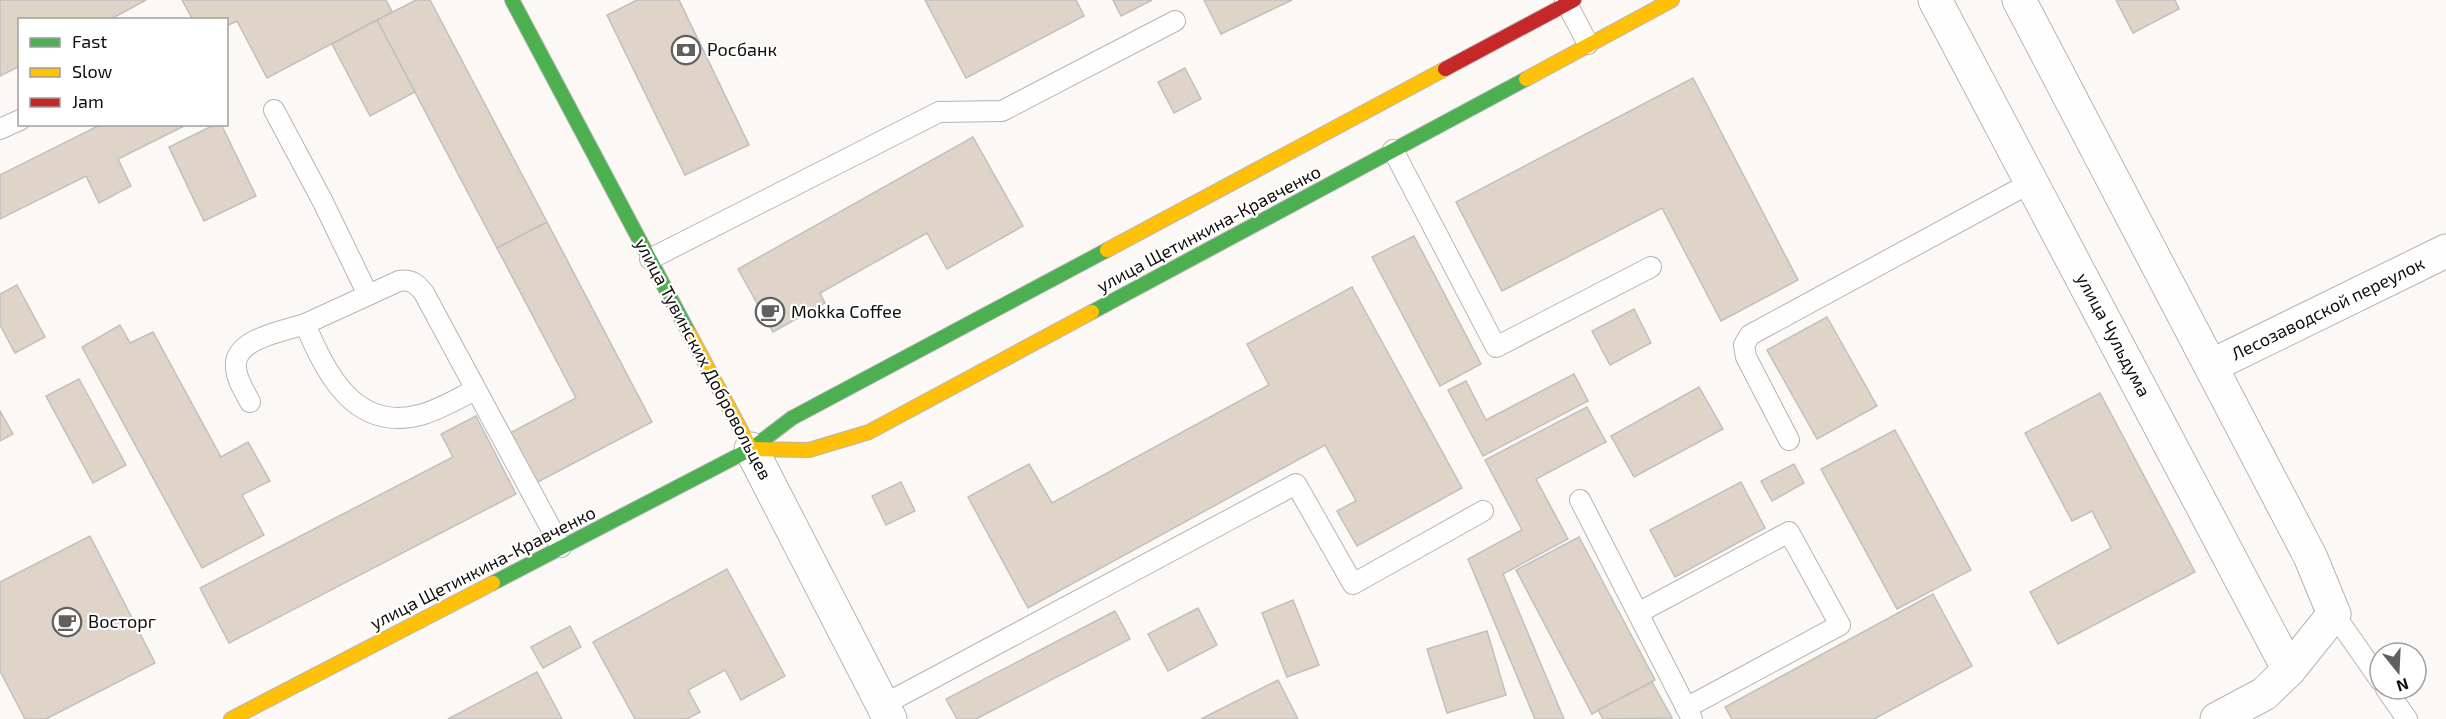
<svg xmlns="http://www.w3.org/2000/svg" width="2446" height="719" font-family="'Exo 2',sans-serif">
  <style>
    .building { fill: #e0d4c9; stroke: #c1bfbe; stroke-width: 1.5 }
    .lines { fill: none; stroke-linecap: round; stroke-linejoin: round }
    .lane-casing { stroke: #b7b5b4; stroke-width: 22 }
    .street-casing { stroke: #b7b5b4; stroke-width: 35 }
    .fast-casing { stroke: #b7b5b4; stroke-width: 16 }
    .slow-casing { stroke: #b7b5b4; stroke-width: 16 }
    .jam-casing { stroke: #b7b5b4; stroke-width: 16 }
    .lane { stroke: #fefefe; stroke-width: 20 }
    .street { stroke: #fefefe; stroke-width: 33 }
    .fast { stroke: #4caf50; stroke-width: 14 }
    .slow { stroke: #ffc107; stroke-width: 14 }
    .jam { stroke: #c62828; stroke-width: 14 }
    .labels { text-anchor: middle; stroke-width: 4.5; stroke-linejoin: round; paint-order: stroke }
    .poi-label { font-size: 18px; fill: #0f0e0d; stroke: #fff; text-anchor: start }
    .street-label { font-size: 18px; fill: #0f0e0d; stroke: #fff }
  </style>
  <rect width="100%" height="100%" fill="#fbf8f6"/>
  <g class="building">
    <polygon points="0,0 146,0 109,20 20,20 20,66 0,76"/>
    <polygon points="182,0 386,0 392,12 267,78 237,21 226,26 226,20 193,20"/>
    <polygon points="416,0 430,0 547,222 497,248 377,20"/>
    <polygon points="637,0 679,0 749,145 685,175 607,15"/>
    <polygon points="925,0 1076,0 1084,16 966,78"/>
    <polygon points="1113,0 1152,0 1121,16"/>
    <polygon points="1204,0 1292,0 1221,34"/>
    <polygon points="2116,0 2175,0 2179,9 2133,33"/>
    <polygon points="377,20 415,92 370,116 332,44"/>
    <polygon points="1185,68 1201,99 1174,113 1158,82"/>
    <polygon points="1693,78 1798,280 1721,321 1662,208 1502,291 1456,202"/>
    <polygon points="102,124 188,124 118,159 131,186 99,203 86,176 0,219 0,175"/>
    <polygon points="216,124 221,124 256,196 204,221 169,147"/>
    <polygon points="973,137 1023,226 947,269 927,233 820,293 825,303 773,332 738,269"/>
    <polygon points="547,222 652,422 536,483 510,433 576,398 497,248"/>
    <polygon points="1414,236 1481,364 1440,386 1372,257"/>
    <polygon points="17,285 45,337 15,353 0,325 0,294"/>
    <polygon points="1352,287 1462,488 1357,546 1337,511 1356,501 1325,445 1028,608 968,497 1029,464 1052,503 1269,385 1247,344"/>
    <polygon points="1634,309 1651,343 1610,365 1592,331"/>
    <polygon points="1827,317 1877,406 1817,439 1767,350"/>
    <polygon points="120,325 130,343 153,332 221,457 248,442 270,481 242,495 264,535 202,568 82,347"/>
    <polygon points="1574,374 1588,401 1483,456 1448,390 1466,381 1486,420"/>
    <polygon points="79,379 126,465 93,483 46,396"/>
    <polygon points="1699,387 1723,429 1634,477 1611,436"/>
    <polygon points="2100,393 2195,572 2058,644 2030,592 2111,548 2092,511 2072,521 2025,433"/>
    <polygon points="1587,407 1606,442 1536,479 1568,539 1503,574 1564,719 1535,719 1468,559 1522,530 1485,460"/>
    <polygon points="0,411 13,434 0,441"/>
    <polygon points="476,416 516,494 229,643 200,588 453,457 441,434"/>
    <polygon points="1895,430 1971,570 1897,609 1821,469"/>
    <polygon points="1794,464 1804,483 1772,501 1761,481"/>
    <polygon points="901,482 915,511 886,525 872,496"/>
    <polygon points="1741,482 1765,528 1675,577 1650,530"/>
    <polygon points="90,536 155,663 46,719 25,719 0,671 0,582"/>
    <polygon points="1579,537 1655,680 1592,714 1516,570"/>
    <polygon points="727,569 785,676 741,700 725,670 688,690 700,712 687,719 635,719 593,642"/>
    <polygon points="1933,594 1972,666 1874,719 1732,719 1725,707"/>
    <polygon points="1293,600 1319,665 1287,677 1262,613"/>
    <polygon points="1198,608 1217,645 1168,671 1148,634"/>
    <polygon points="1115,611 1130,639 976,719 957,719 946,699"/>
    <polygon points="570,626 581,647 543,668 531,647"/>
    <polygon points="1487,631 1506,695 1447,713 1427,649"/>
    <polygon points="537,672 562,719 448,719"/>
    <polygon points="1278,680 1298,719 1201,719"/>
    <polygon points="1652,682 1672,718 1603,719 1598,710"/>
  </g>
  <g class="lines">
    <g class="lane-casing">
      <g id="lane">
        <polyline points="1565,0 1588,44"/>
        <polyline points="274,110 323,202 368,295"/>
        <polyline points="0,129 20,120"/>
        <polyline points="1393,150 1496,347 1651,267"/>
        <polyline points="650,259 939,112 1002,111 1175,21"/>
        <path d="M475,390C457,399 439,410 420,415C354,432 326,373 305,324L399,281C411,279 417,284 424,293L561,547"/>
        <path d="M250,402C245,392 236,379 236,367C233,339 284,331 305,324"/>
        <polyline points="1789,440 1746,357 1744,345 1750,335 2032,182"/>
        <polyline points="1580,500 1692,719"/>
        <polyline points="1638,613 1789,532 1840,625 1686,708"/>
        <polyline points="2334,614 2380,680"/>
        <polyline points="2386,689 2407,719"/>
        <polyline points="883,705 1296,484 1353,584 1483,511"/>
      </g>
    </g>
    <g class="street-casing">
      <g id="street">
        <polyline points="1935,0 2289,670"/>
        <polyline points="2019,0 2310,556 2334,614 2289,670 2264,694 2217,719"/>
        <polyline points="2211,366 2446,251"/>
        <polyline points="751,449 890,719"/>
      </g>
    </g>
    <g class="fast-casing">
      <g id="fast">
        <polyline points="512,0 689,333"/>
        <polyline points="1092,312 1526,79"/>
        <polyline points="493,583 751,449 792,418 1107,250"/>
      </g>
    </g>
    <g class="slow-casing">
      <g id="slow">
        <polyline points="1526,79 1672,0"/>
        <polyline points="1107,250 1445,69"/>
        <polyline points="689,333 751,449"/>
        <polyline points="751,449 809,450 869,432 1092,312"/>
        <polyline points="231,719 493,583"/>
      </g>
    </g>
    <g class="jam-casing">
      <polyline id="jam" points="1445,69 1574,0"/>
    </g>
    <use href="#lane" class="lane"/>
    <use href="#street" class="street"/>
    <use href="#fast" class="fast"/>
    <use href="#slow" class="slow"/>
    <use href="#jam" class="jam"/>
  </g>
  <defs>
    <g id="bank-ring" transform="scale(1.5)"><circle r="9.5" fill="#fff" stroke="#62605f" stroke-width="1.5"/><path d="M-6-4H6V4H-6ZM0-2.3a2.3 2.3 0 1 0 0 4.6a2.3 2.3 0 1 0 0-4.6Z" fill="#62605f"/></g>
    <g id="cafe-ring" transform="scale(1.5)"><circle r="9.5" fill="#fff" stroke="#62605f" stroke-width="1.5"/><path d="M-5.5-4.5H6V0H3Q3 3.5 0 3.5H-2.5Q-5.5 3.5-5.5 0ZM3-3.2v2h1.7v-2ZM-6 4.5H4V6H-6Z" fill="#62605f"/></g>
  </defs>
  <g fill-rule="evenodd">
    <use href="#bank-ring" x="686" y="50"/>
    <use href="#cafe-ring" x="770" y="312"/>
    <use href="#cafe-ring" x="67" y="622"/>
  </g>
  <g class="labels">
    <g class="poi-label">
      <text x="707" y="56">Росбанк</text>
      <text x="791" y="318">Mokka Coffee</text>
      <text x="88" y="628">Восторг</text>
    </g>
    <g class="street-label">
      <text transform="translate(1209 229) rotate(-28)" y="6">улица Щетинкина-Кравченко</text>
      <text transform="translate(2328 309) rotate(-26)" y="6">Лесозаводской переулок</text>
      <text transform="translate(2113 335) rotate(62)" y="6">улица Чульдума</text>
      <text transform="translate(703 359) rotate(62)" y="6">улица Тувинских Добровольцев</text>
      <text transform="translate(483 568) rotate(-27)" y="6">улица Щетинкина-Кравченко</text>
    </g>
  </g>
  <rect x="18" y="18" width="210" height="108" fill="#ffffff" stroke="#9f9f9e" stroke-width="1.5"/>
  <rect x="30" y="38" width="30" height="9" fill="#4caf50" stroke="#9f9f9e" stroke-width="1.5"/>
  <text x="72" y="48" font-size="18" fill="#0f0e0d">Fast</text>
  <rect x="30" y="68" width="30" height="9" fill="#ffc107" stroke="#9f9f9e" stroke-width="1.5"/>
  <text x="72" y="78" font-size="18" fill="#0f0e0d">Slow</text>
  <rect x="30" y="98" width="30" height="9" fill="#c62828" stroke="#9f9f9e" stroke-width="1.5"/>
  <text x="72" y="108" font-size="18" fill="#0f0e0d">Jam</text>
  <g transform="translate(2398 671) rotate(162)"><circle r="28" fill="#ffffff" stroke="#9f9f9e" stroke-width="1.5"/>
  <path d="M0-4.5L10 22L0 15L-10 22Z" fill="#62605f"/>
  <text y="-9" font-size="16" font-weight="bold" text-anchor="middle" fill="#0f0e0d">N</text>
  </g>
</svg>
